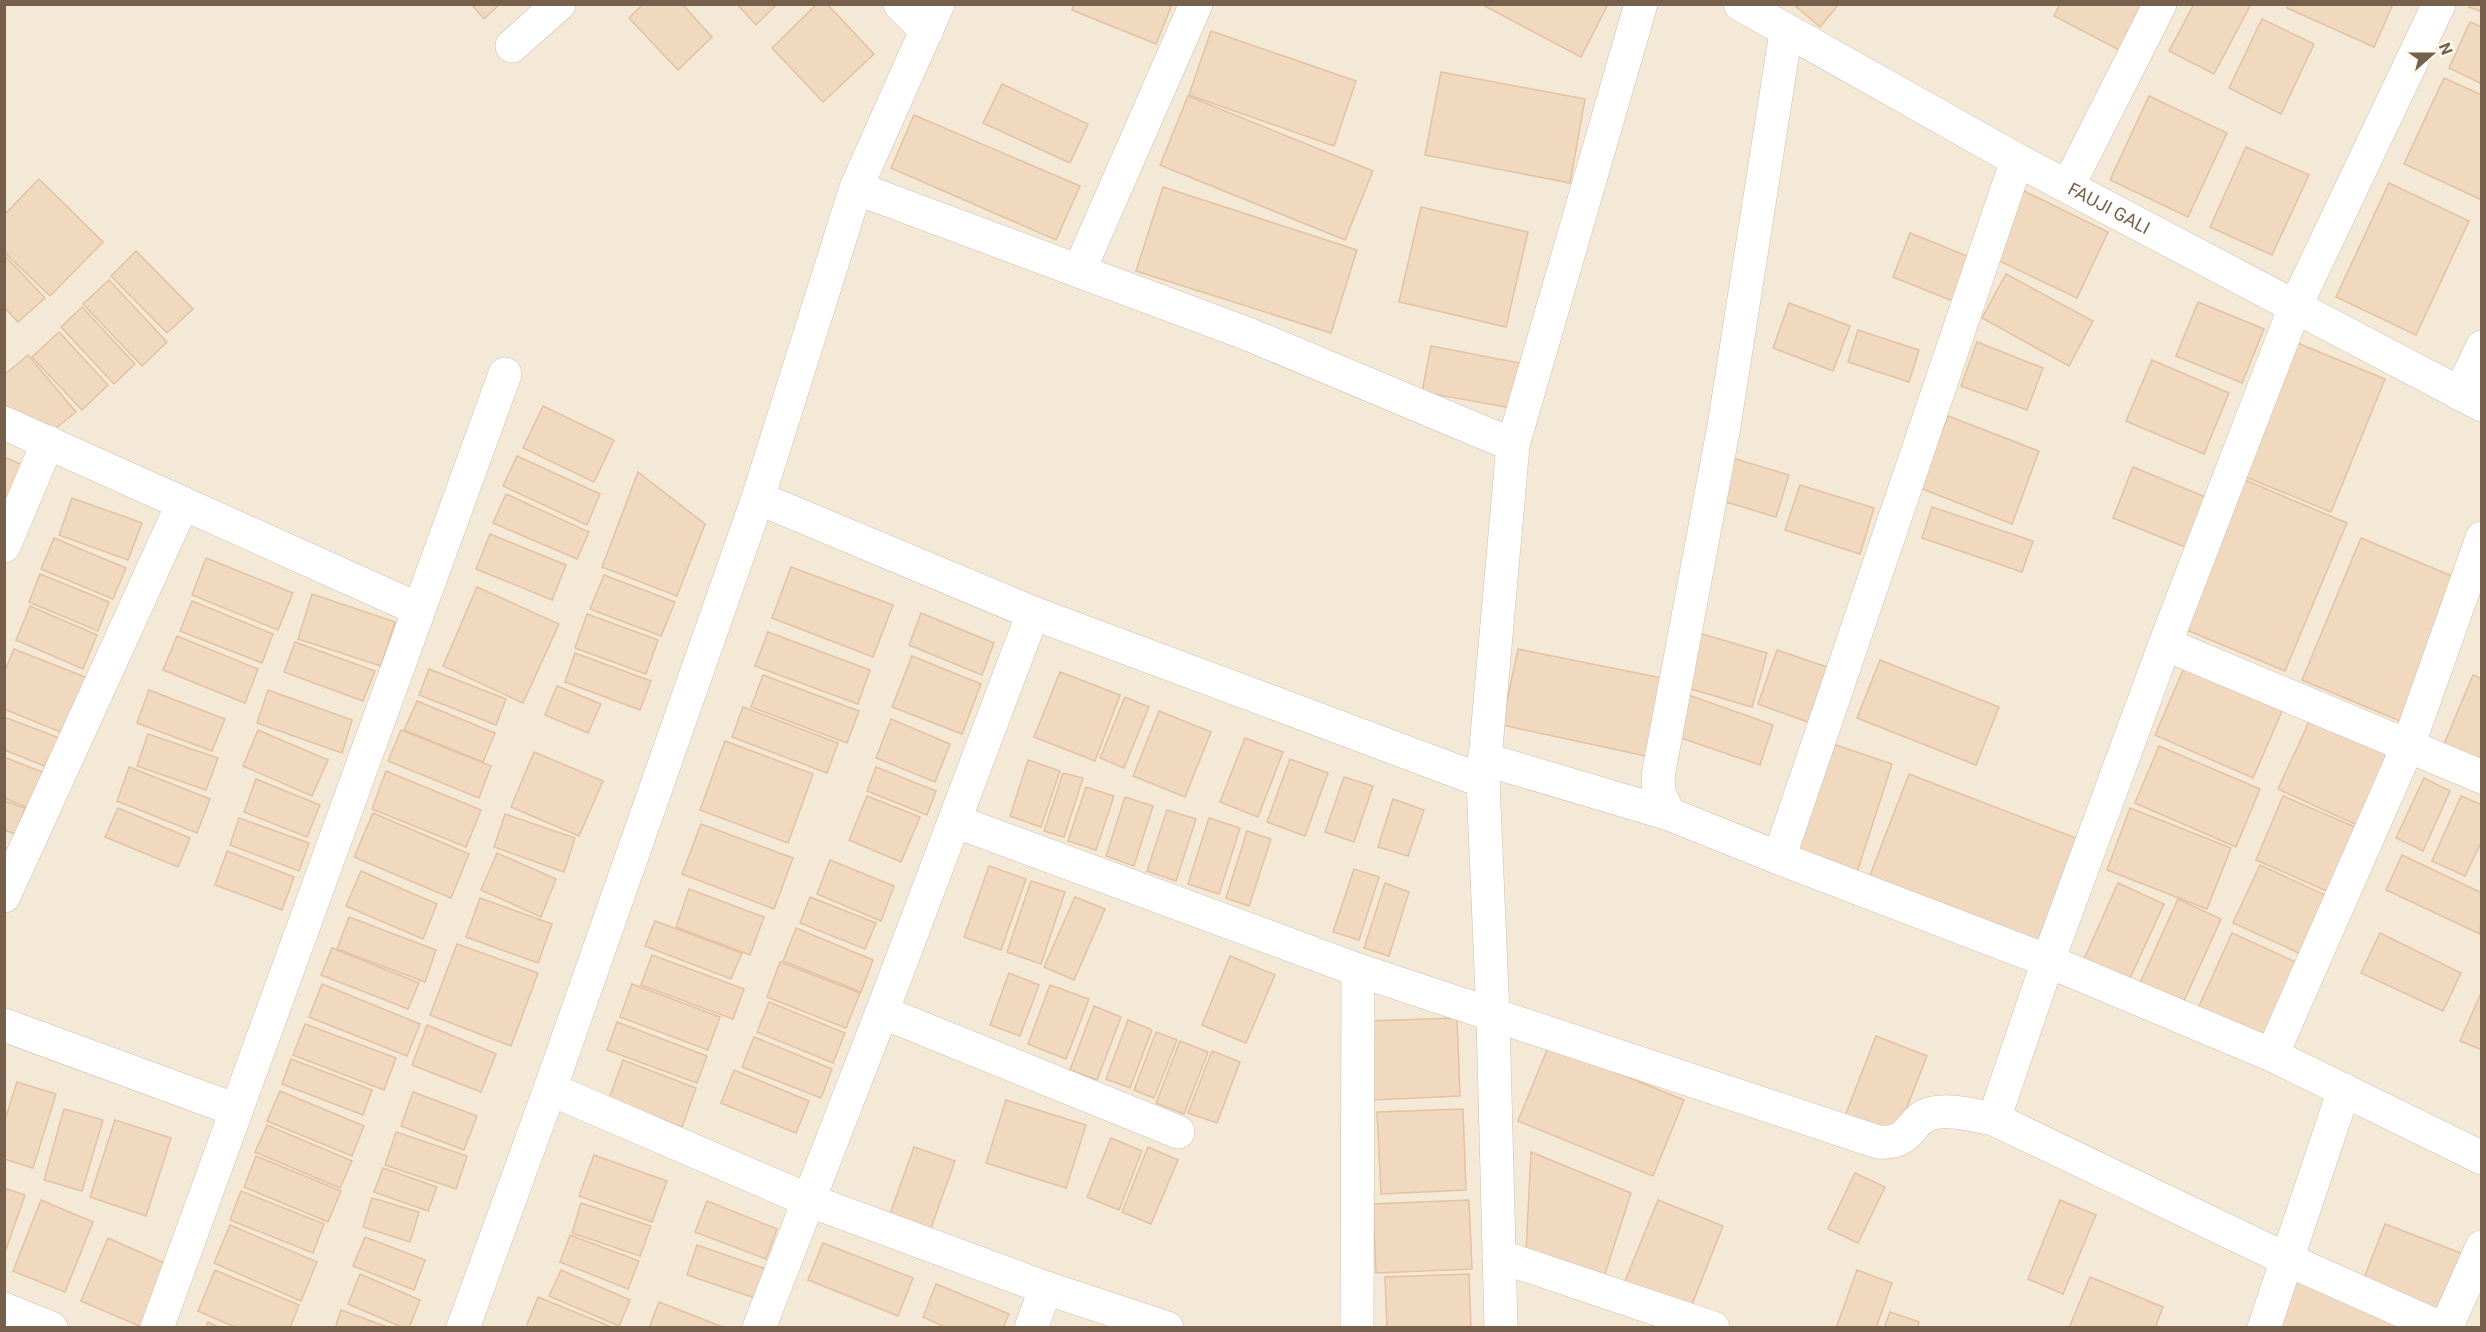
<svg xmlns="http://www.w3.org/2000/svg" width="2486" height="1332" font-family="Roboto,sans-serif">
  <style>
    .residential { fill: #f4e9d6 }
    .building { fill: #f1d9c0; stroke: #e3c2a1; stroke-width: 1.5 }
    .lines { fill: none; stroke-linecap: round; stroke-linejoin: round }
    .street-casing { stroke: #cebfae; stroke-width: 34 }
    .street { stroke: #fff; stroke-width: 33 }
    .labels { text-anchor: middle; stroke-width: 4.5; stroke-linejoin: round; paint-order: stroke }
    .street-label { font-size: 18px; fill: #76604c; stroke: #fffaee }
  </style>
  <rect width="100%" height="100%" fill="#fcf7e8"/>
  <rect class="residential" x="5" y="5" width="2476" height="1322"/>
  <g class="building">
    <polygon points="471,4 500,4 484,19"/>
    <polygon points="643,4 682,4 712,37 678,70 629,18"/>
    <polygon points="737,4 777,4 756,25"/>
    <polygon points="817,4 827,4 874,54 823,102 772,48"/>
    <polygon points="1074,4 1166,4 1171,7 1156,44 1072,10"/>
    <polygon points="1481,4 1608,4 1581,57"/>
    <polygon points="1793,4 1839,4 1820,27"/>
    <polygon points="2060,4 2149,4 2125,53 2054,16"/>
    <polygon points="2194,4 2251,4 2214,74 2169,51"/>
    <polygon points="2288,4 2393,4 2374,47 2287,8"/>
    <polygon points="2470,4 2482,4 2482,12 2469,7"/>
    <polygon points="2262,19 2314,44 2281,114 2229,88"/>
    <polygon points="2470,22 2482,27 2482,84 2449,68"/>
    <polygon points="1211,31 1356,81 1334,146 1189,95"/>
    <polygon points="1441,72 1585,99 1570,183 1425,155"/>
    <polygon points="2444,78 2482,95 2482,200 2404,164"/>
    <polygon points="1002,84 1088,124 1070,163 983,123"/>
    <polygon points="1188,96 1373,171 1345,240 1160,165"/>
    <polygon points="2149,96 2227,133 2188,217 2110,180"/>
    <polygon points="914,115 1080,186 1056,240 891,168"/>
    <polygon points="2246,147 2309,175 2272,255 2210,227"/>
    <polygon points="39,179 103,242 50,296 4,252 4,215"/>
    <polygon points="2389,183 2469,221 2416,335 2336,297"/>
    <polygon points="1163,187 1357,250 1331,333 1136,271"/>
    <polygon points="2024,191 2108,232 2077,298 1991,257"/>
    <polygon points="1421,207 1528,232 1506,327 1399,302"/>
    <polygon points="1910,233 1972,258 1955,302 1893,277"/>
    <polygon points="136,251 193,309 167,333 111,276"/>
    <polygon points="4,255 45,298 18,322 4,307"/>
    <polygon points="2006,274 2093,321 2069,366 1982,318"/>
    <polygon points="109,280 167,342 142,366 83,304"/>
    <polygon points="2198,302 2264,329 2242,383 2176,356"/>
    <polygon points="1789,303 1850,326 1833,371 1773,348"/>
    <polygon points="82,307 135,364 114,384 61,327"/>
    <polygon points="1858,330 1919,350 1909,382 1848,362"/>
    <polygon points="59,332 108,385 82,410 32,357"/>
    <polygon points="2290,340 2385,379 2331,512 2236,473"/>
    <polygon points="1977,342 2043,368 2027,410 1961,386"/>
    <polygon points="1431,346 1525,364 1516,409 1422,392"/>
    <polygon points="28,355 76,412 56,428 4,407 4,375"/>
    <polygon points="2152,360 2229,393 2204,454 2126,421"/>
    <polygon points="543,406 614,440 594,482 523,448"/>
    <polygon points="1948,416 2039,451 2012,524 1920,488"/>
    <polygon points="517,456 600,494 587,525 503,486"/>
    <polygon points="4,457 27,467 4,503"/>
    <polygon points="1729,457 1789,475 1776,517 1716,499"/>
    <polygon points="2133,467 2215,501 2195,551 2113,518"/>
    <polygon points="638,472 705,524 677,596 602,567"/>
    <polygon points="2240,478 2347,523 2285,671 2177,626"/>
    <polygon points="1800,485 1874,508 1860,554 1785,530"/>
    <polygon points="506,494 589,532 577,559 493,523"/>
    <polygon points="72,498 142,523 128,560 59,535"/>
    <polygon points="1932,507 2033,541 2022,572 1922,538"/>
    <polygon points="490,534 566,565 552,600 476,569"/>
    <polygon points="54,538 126,568 113,599 41,569"/>
    <polygon points="2361,538 2459,579 2400,721 2302,680"/>
    <polygon points="206,558 293,593 278,630 192,595"/>
    <polygon points="791,567 893,605 873,657 772,618"/>
    <polygon points="40,574 109,602 98,631 29,602"/>
    <polygon points="604,575 675,602 661,636 590,609"/>
    <polygon points="477,587 559,624 523,703 443,666"/>
    <polygon points="312,594 395,622 381,666 298,639"/>
    <polygon points="192,601 273,634 262,663 180,631"/>
    <polygon points="30,606 97,635 83,669 16,640"/>
    <polygon points="921,613 994,643 982,675 909,645"/>
    <polygon points="587,614 658,640 646,674 575,648"/>
    <polygon points="1692,631 1767,653 1752,707 1677,685"/>
    <polygon points="768,632 870,670 858,704 755,666"/>
    <polygon points="177,636 258,669 245,703 163,670"/>
    <polygon points="295,642 375,671 363,701 284,672"/>
    <polygon points="14,649 90,679 68,735 4,709 4,673"/>
    <polygon points="1518,649 1662,678 1646,756 1502,725"/>
    <polygon points="1777,650 1827,667 1808,722 1758,704"/>
    <polygon points="575,653 651,681 640,710 565,682"/>
    <polygon points="912,656 981,684 962,734 892,707"/>
    <polygon points="2188,659 2286,702 2253,778 2155,735"/>
    <polygon points="1880,660 1999,707 1976,765 1857,718"/>
    <polygon points="429,669 506,699 496,725 419,695"/>
    <polygon points="1060,672 1120,695 1095,761 1034,737"/>
    <polygon points="763,675 859,711 847,743 751,707"/>
    <polygon points="2473,675 2482,679 2482,774 2439,756"/>
    <polygon points="557,686 601,704 588,733 545,715"/>
    <polygon points="149,690 225,719 212,751 137,723"/>
    <polygon points="268,690 352,720 342,753 257,723"/>
    <polygon points="1683,693 1773,725 1760,765 1669,734"/>
    <polygon points="1125,697 1149,707 1124,768 1100,758"/>
    <polygon points="417,701 495,733 483,762 404,730"/>
    <polygon points="743,707 838,743 827,773 732,737"/>
    <polygon points="1159,711 1211,732 1185,797 1133,776"/>
    <polygon points="2314,711 2394,748 2359,826 2278,789"/>
    <polygon points="4,717 67,741 55,770 4,750"/>
    <polygon points="891,719 950,744 935,782 876,758"/>
    <polygon points="258,730 328,760 312,796 243,766"/>
    <polygon points="401,730 491,766 479,798 388,761"/>
    <polygon points="148,734 218,758 206,790 137,766"/>
    <polygon points="1245,738 1283,752 1258,817 1220,802"/>
    <polygon points="725,741 813,774 788,843 700,810"/>
    <polygon points="1827,742 1892,764 1857,872 1792,850"/>
    <polygon points="2159,746 2260,789 2236,847 2135,803"/>
    <polygon points="534,752 603,781 579,836 511,807"/>
    <polygon points="4,757 55,777 41,813 4,798"/>
    <polygon points="1290,759 1328,773 1305,836 1267,822"/>
    <polygon points="1028,760 1060,771 1041,827 1010,816"/>
    <polygon points="129,767 210,799 197,833 117,801"/>
    <polygon points="876,767 936,791 927,815 867,791"/>
    <polygon points="386,771 481,810 466,847 372,809"/>
    <polygon points="1063,773 1083,778 1064,837 1044,831"/>
    <polygon points="1909,774 2081,840 2038,955 1865,888"/>
    <polygon points="1344,777 1373,786 1354,842 1325,832"/>
    <polygon points="2424,778 2450,791 2423,851 2396,838"/>
    <polygon points="256,779 320,805 307,837 244,812"/>
    <polygon points="1086,787 1114,796 1096,850 1068,841"/>
    <polygon points="867,796 920,817 901,862 849,840"/>
    <polygon points="2283,796 2364,831 2336,895 2256,860"/>
    <polygon points="2461,796 2482,805 2482,840 2465,876 2432,861"/>
    <polygon points="1125,797 1153,806 1134,866 1106,856"/>
    <polygon points="1393,799 1424,810 1408,856 1378,847"/>
    <polygon points="4,801 25,808 15,834 4,830"/>
    <polygon points="118,808 190,838 178,867 105,837"/>
    <polygon points="2130,808 2231,848 2207,909 2107,870"/>
    <polygon points="1167,810 1196,819 1176,881 1147,871"/>
    <polygon points="373,813 469,854 451,898 354,857"/>
    <polygon points="505,814 575,838 564,872 494,847"/>
    <polygon points="239,818 309,843 299,871 230,845"/>
    <polygon points="1209,818 1240,828 1219,894 1188,884"/>
    <polygon points="701,824 793,858 774,909 682,874"/>
    <polygon points="1247,831 1271,839 1249,906 1226,898"/>
    <polygon points="227,851 294,877 282,910 215,885"/>
    <polygon points="497,853 556,879 541,917 481,890"/>
    <polygon points="2402,855 2482,893 2480,934 2386,890"/>
    <polygon points="830,860 894,886 881,921 817,894"/>
    <polygon points="2260,865 2336,900 2310,958 2233,923"/>
    <polygon points="989,866 1026,879 1001,950 964,937"/>
    <polygon points="1354,869 1379,877 1359,940 1333,932"/>
    <polygon points="361,871 437,904 423,939 346,906"/>
    <polygon points="1031,881 1065,892 1041,964 1007,952"/>
    <polygon points="1385,883 1409,892 1389,956 1364,948"/>
    <polygon points="2118,883 2164,904 2125,989 2080,968"/>
    <polygon points="689,889 764,917 750,955 676,927"/>
    <polygon points="810,897 876,923 865,949 800,923"/>
    <polygon points="1075,897 1105,909 1074,980 1044,967"/>
    <polygon points="480,898 552,924 538,963 466,937"/>
    <polygon points="2178,899 2221,919 2179,1012 2136,992"/>
    <polygon points="349,917 436,950 425,982 337,949"/>
    <polygon points="655,921 742,953 731,979 645,946"/>
    <polygon points="796,928 873,960 861,992 783,961"/>
    <polygon points="2232,933 2300,964 2263,1047 2195,1015"/>
    <polygon points="2380,933 2461,973 2443,1011 2361,973"/>
    <polygon points="457,944 538,973 511,1046 430,1015"/>
    <polygon points="332,948 419,983 408,1009 321,975"/>
    <polygon points="652,955 744,989 733,1019 641,985"/>
    <polygon points="1230,956 1275,975 1246,1043 1202,1025"/>
    <polygon points="780,962 860,993 846,1028 767,997"/>
    <polygon points="1009,973 1039,985 1020,1036 990,1025"/>
    <polygon points="322,984 420,1024 407,1056 309,1017"/>
    <polygon points="632,984 720,1017 708,1050 620,1017"/>
    <polygon points="1050,985 1089,999 1066,1059 1028,1044"/>
    <polygon points="2482,991 2482,1050 2460,1041"/>
    <polygon points="769,1002 845,1033 833,1063 757,1032"/>
    <polygon points="1094,1006 1121,1017 1097,1080 1070,1070"/>
    <polygon points="1457,1018 1460,1096 1371,1100 1368,1021"/>
    <polygon points="1128,1020 1152,1030 1130,1088 1106,1079"/>
    <polygon points="617,1022 707,1056 697,1083 607,1050"/>
    <polygon points="305,1024 396,1058 384,1090 293,1055"/>
    <polygon points="427,1025 496,1054 481,1092 412,1065"/>
    <polygon points="1156,1032 1177,1040 1154,1098 1134,1090"/>
    <polygon points="1876,1036 1927,1056 1896,1135 1845,1116"/>
    <polygon points="754,1037 832,1069 821,1098 742,1067"/>
    <polygon points="1180,1041 1208,1052 1184,1114 1156,1103"/>
    <polygon points="1549,1045 1684,1100 1653,1176 1518,1121"/>
    <polygon points="1212,1051 1240,1062 1217,1123 1188,1113"/>
    <polygon points="291,1059 372,1090 363,1115 282,1084"/>
    <polygon points="623,1060 696,1088 682,1127 609,1099"/>
    <polygon points="734,1070 809,1101 796,1133 721,1103"/>
    <polygon points="17,1082 56,1094 33,1168 4,1159 4,1123"/>
    <polygon points="280,1091 364,1126 352,1156 267,1121"/>
    <polygon points="413,1092 477,1116 464,1150 401,1126"/>
    <polygon points="1006,1100 1086,1125 1066,1188 986,1163"/>
    <polygon points="64,1109 103,1120 82,1191 44,1180"/>
    <polygon points="1463,1109 1466,1190 1381,1194 1377,1112"/>
    <polygon points="115,1120 171,1138 146,1216 90,1197"/>
    <polygon points="267,1125 352,1161 340,1188 255,1152"/>
    <polygon points="396,1132 467,1156 456,1189 385,1165"/>
    <polygon points="1111,1138 1142,1151 1119,1210 1087,1197"/>
    <polygon points="914,1147 955,1161 931,1228 890,1214"/>
    <polygon points="1148,1147 1178,1160 1151,1224 1122,1212"/>
    <polygon points="1531,1152 1631,1193 1604,1277 1526,1252"/>
    <polygon points="594,1155 667,1181 652,1222 579,1196"/>
    <polygon points="256,1156 341,1191 328,1222 244,1187"/>
    <polygon points="383,1168 437,1187 428,1211 374,1192"/>
    <polygon points="1855,1173 1885,1187 1858,1243 1828,1229"/>
    <polygon points="4,1188 25,1195 4,1255"/>
    <polygon points="241,1191 324,1224 313,1253 230,1220"/>
    <polygon points="372,1198 419,1212 410,1242 363,1227"/>
    <polygon points="41,1200 93,1222 65,1292 13,1271"/>
    <polygon points="1469,1200 1472,1269 1376,1273 1373,1204"/>
    <polygon points="1658,1200 1723,1226 1687,1317 1621,1291"/>
    <polygon points="2060,1200 2096,1215 2063,1294 2028,1279"/>
    <polygon points="707,1201 777,1229 766,1259 695,1232"/>
    <polygon points="581,1203 651,1226 640,1256 572,1233"/>
    <polygon points="2385,1224 2466,1255 2444,1313 2363,1281"/>
    <polygon points="230,1225 317,1262 301,1301 214,1263"/>
    <polygon points="570,1235 639,1261 628,1289 560,1262"/>
    <polygon points="365,1237 425,1260 414,1290 353,1266"/>
    <polygon points="108,1238 171,1266 144,1328 81,1301"/>
    <polygon points="823,1243 913,1278 898,1316 808,1280"/>
    <polygon points="697,1245 766,1269 755,1298 687,1275"/>
    <polygon points="215,1270 299,1305 290,1328 237,1328 198,1311"/>
    <polygon points="561,1270 630,1300 619,1326 549,1296"/>
    <polygon points="1857,1270 1892,1283 1876,1328 1836,1328"/>
    <polygon points="360,1274 420,1300 409,1328 404,1328 348,1304"/>
    <polygon points="1469,1274 1471,1328 1387,1328 1385,1277"/>
    <polygon points="2296,1276 2405,1328 2273,1328"/>
    <polygon points="2090,1277 2163,1307 2155,1328 2069,1328"/>
    <polygon points="936,1284 1009,1314 1003,1328 947,1328 923,1317"/>
    <polygon points="538,1297 614,1328 526,1327"/>
    <polygon points="659,1302 725,1328 649,1328"/>
    <polygon points="341,1310 390,1328 335,1328"/>
    <polygon points="1890,1312 1919,1322 1917,1328 1884,1328"/>
    <polygon points="208,1322 220,1328 205,1328"/>
  </g>
  <g class="lines">
    <g class="street-casing">
      <g id="street">
        <polyline points="900,4 927,31"/>
        <path id="s1" d="M1740,4L2017,160L2482,405"/>
        <polyline points="1786,32 1724,426 1658,776 1659,793 1669,814 1779,858 2048,961 2272,1055 2482,1158"/>
        <polyline points="512,46 559,4"/>
        <polyline points="2068,186 2160,4"/>
        <polyline points="856,188 1248,334 1513,445"/>
        <polyline points="1079,271 1196,4"/>
        <polyline points="2460,394 2482,347"/>
        <polyline points="4,423 418,609"/>
        <polyline points="758,498 1033,613 1483,781"/>
        <polyline points="4,546 48,442"/>
        <polyline points="2165,644 2482,777"/>
        <polyline points="1484,759 1669,814"/>
        <path d="M955,821L1358,970L1878,1142C1914,1145 1908,1118 1933,1113C1952,1109 1976,1116 1994,1119L2288,1260L2441,1328"/>
        <polyline points="1779,858 2017,160"/>
        <polyline points="4,896 183,503"/>
        <polyline points="882,1012 1178,1132"/>
        <polyline points="4,1025 236,1110"/>
        <polyline points="2272,1055 2408,746 2482,538"/>
        <polyline points="550,1089 808,1200 1046,1288 1167,1328"/>
        <polyline points="1994,1119 2048,961 2165,644 2295,307 2439,4"/>
        <polyline points="1499,1256 1713,1328"/>
        <polyline points="4,1309 51,1328"/>
        <polyline points="157,1328 505,374"/>
        <polyline points="463,1328 550,1089 758,498 856,188 938,4"/>
        <polyline points="759,1328 882,1012 1033,613"/>
        <polyline points="1031,1328 1046,1288"/>
        <polyline points="1357,1328 1358,970"/>
        <polyline points="1501,1328 1493,1016 1483,781 1513,445 1641,4"/>
        <polyline points="2264,1328 2344,1090"/>
        <polyline points="2446,1328 2482,1247"/>
      </g>
    </g>
    <use href="#street" class="street"/>
  </g>
  <g class="labels">
    <g class="street-label">
      <text dy="6" stroke="none"><textPath href="#s1" startOffset="422">FAUJI GALI</textPath></text>
    </g>
  </g>
  <rect width="2486" height="1332" fill="none" stroke="#76604c" stroke-width="12"/>
  <g transform="translate(2432 54) rotate(69)" stroke="#fffaee" stroke-width="4.5" paint-order="stroke">
  <path d="M0-4.5L10 22L0 15L-10 22Z" fill="#76604c"/>
  <text y="-9" font-size="16" font-weight="bold" text-anchor="middle" fill="#76604c">N</text>
  </g>
</svg>
